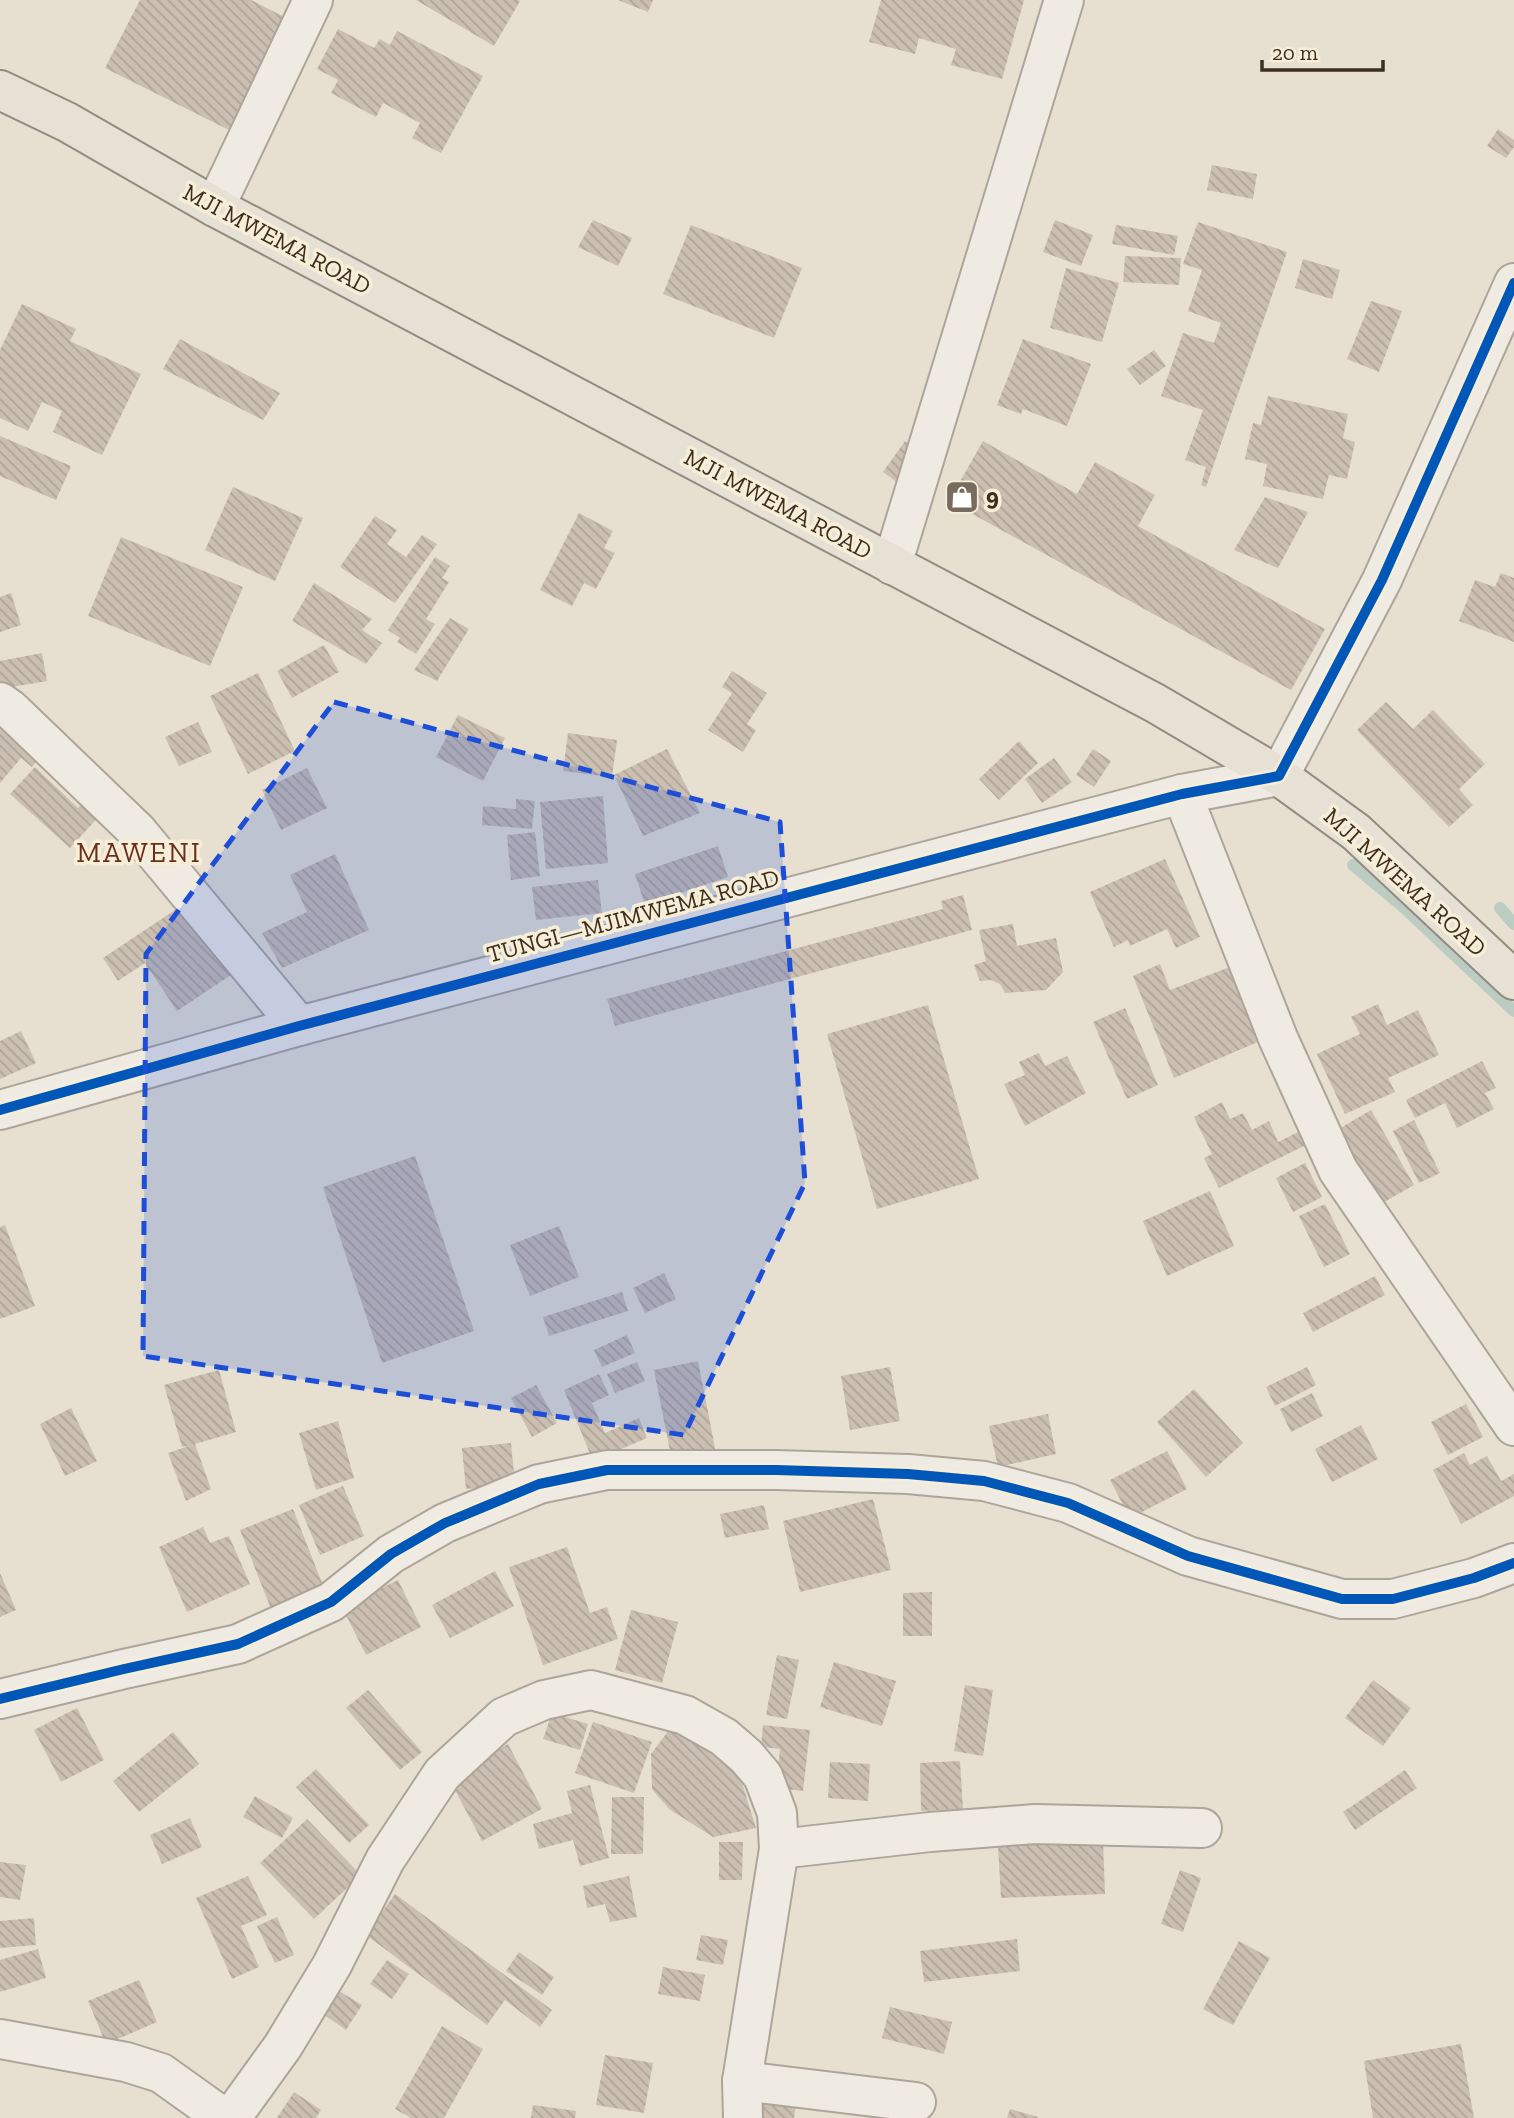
<svg xmlns="http://www.w3.org/2000/svg" width="1514" height="2118" font-family="'Zilla Slab',serif">
  <style>
    .lines { fill: none; stroke-linecap: round; stroke-linejoin: round }
    .stream { stroke: #bcccc2; stroke-width: 12 }
    .building { fill: url(#building-back-hatch) }
    .minor-casing { stroke: #ada599; stroke-width: 42 }
    .major-casing { stroke: #928b80; stroke-width: 42 }
    .minor { stroke: #efebe3; stroke-width: 38 }
    .major { stroke: #e6e1d4; stroke-width: 38 }
    .cycleway-casing { stroke: #f7eed8; stroke-width: 15 }
    .cycleway { stroke: #0057b8; stroke-width: 10 }
    .marked { fill: #1d4ed8; fill-opacity: 0.2; stroke: #1d4ed8; stroke-width: 5; stroke-dasharray: 14 9; stroke-linejoin: round }
    .labels { text-anchor: middle; stroke-width: 7; stroke-linejoin: round; paint-order: stroke }
    .street-label { font-size: 24px; fill: #3d2e20; stroke: #f7eed8 }
    .poi-label { font-size: 24px; font-weight: bold; fill: #3d2e20; stroke: #f7eed8; text-anchor: start }
    .quarter-label { font-size: 28px; letter-spacing: 2px; fill: #6b2e1e; stroke: #f7eed8 }
  </style>
  <defs>
    <pattern id="building-back-hatch" width="6" height="6" patternUnits="userSpaceOnUse" patternTransform="scale(1.75)"><rect width="6" height="6" fill="#cbbfb2"/><path d="M-1 5l2 2M0 0l6 6M5-1l2 2" fill="none" stroke="#afa499"/></pattern>
  </defs>
  <rect width="100%" height="100%" fill="#e7e0d1"/>
  <g class="lines">
    <g class="stream">
      <polyline points="1353,865 1399,903 1514,1011"/>
      <polyline points="1500,908 1514,924"/>
    </g>
  </g>
  <g class="building">
    <polygon points="140,0 251,0 290,20 233,132 105,68"/>
    <polygon points="416,0 518,0 520,1 494,46"/>
    <polygon points="618,0 653,0 648,12"/>
    <polygon points="881,0 1024,0 1002,79 951,65 956,49 919,38 915,54 869,42"/>
    <polygon points="338,29 374,48 380,39 390,45 397,31 483,76 441,153 412,138 420,123 383,103 376,117 331,93 338,80 317,69"/>
    <polygon points="1498,129 1514,140 1514,147 1506,158 1487,146"/>
    <polygon points="1212,165 1257,174 1253,199 1207,190"/>
    <polygon points="593,220 632,238 618,266 578,247"/>
    <polygon points="1055,220 1093,235 1081,266 1043,252"/>
    <polygon points="1198,222 1287,252 1206,487 1201,485 1206,467 1185,460 1203,410 1161,396 1183,333 1214,343 1221,323 1188,311 1202,270 1183,264"/>
    <polygon points="691,225 802,268 774,338 663,294"/>
    <polygon points="1116,225 1178,236 1174,255 1112,244"/>
    <polygon points="1125,256 1181,258 1179,285 1123,282"/>
    <polygon points="1303,259 1340,270 1332,299 1295,288"/>
    <polygon points="1066,268 1119,283 1102,342 1050,328"/>
    <polygon points="1371,301 1402,311 1379,372 1347,359"/>
    <polygon points="22,304 76,329 70,341 141,374 102,455 53,432 62,411 42,402 28,431 0,418 0,350"/>
    <polygon points="180,339 280,393 263,420 163,369"/>
    <polygon points="1023,339 1091,364 1067,426 1023,409 1021,414 997,405"/>
    <polygon points="1154,350 1166,366 1140,385 1127,369"/>
    <polygon points="1268,396 1348,414 1343,438 1355,442 1347,479 1329,475 1323,499 1263,486 1267,464 1245,459 1253,423 1261,425"/>
    <polygon points="0,436 71,466 56,500 0,476"/>
    <polygon points="905,441 924,454 902,486 883,472"/>
    <polygon points="983,441 1077,494 1095,462 1155,495 1138,526 1325,629 1291,690 949,501"/>
    <polygon points="233,487 303,518 275,581 205,550"/>
    <polygon points="1265,497 1308,512 1278,568 1234,550"/>
    <polygon points="579,513 613,531 604,548 615,553 596,589 584,583 572,606 540,590"/>
    <polygon points="375,516 397,530 387,544 406,557 422,535 437,544 395,603 340,567"/>
    <polygon points="121,537 243,587 210,666 88,616"/>
    <polygon points="435,557 450,566 442,578 449,582 426,619 435,624 416,654 397,642 400,638 388,630"/>
    <polygon points="1501,573 1514,578 1514,642 1459,621 1475,580 1495,587"/>
    <polygon points="314,583 372,619 362,630 382,643 366,664 292,621"/>
    <polygon points="11,593 21,625 0,632 0,597"/>
    <polygon points="450,618 469,629 437,681 414,670"/>
    <polygon points="324,645 339,672 292,698 277,671"/>
    <polygon points="42,653 47,681 0,689 0,661"/>
    <polygon points="732,671 767,693 747,724 756,730 743,752 708,730 732,693 722,687"/>
    <polygon points="258,673 295,751 248,774 210,696"/>
    <polygon points="1386,702 1413,729 1433,710 1485,764 1459,789 1473,805 1449,827 1357,730"/>
    <polygon points="458,715 505,738 483,781 436,757"/>
    <polygon points="198,722 212,752 179,766 165,737"/>
    <polygon points="0,729 21,746 30,736 46,750 32,767 21,758 0,783"/>
    <polygon points="568,733 617,740 612,777 563,771"/>
    <polygon points="1019,741 1038,763 999,800 979,779"/>
    <polygon points="667,749 700,813 643,836 614,775"/>
    <polygon points="1093,749 1111,761 1094,787 1076,775"/>
    <polygon points="1054,758 1072,782 1042,803 1025,779"/>
    <polygon points="35,767 78,808 87,798 103,812 70,848 10,794"/>
    <polygon points="307,768 327,808 281,830 262,790"/>
    <polygon points="603,796 608,863 546,869 540,802"/>
    <polygon points="516,799 535,801 532,829 482,825 483,806 516,809"/>
    <polygon points="535,832 540,876 511,880 507,835"/>
    <polygon points="718,846 728,877 645,905 635,874"/>
    <polygon points="335,854 369,930 282,968 262,933 307,912 290,875"/>
    <polygon points="1165,859 1200,937 1176,948 1167,929 1130,946 1128,940 1114,947 1090,892"/>
    <polygon points="598,880 602,913 536,920 532,887"/>
    <polygon points="963,895 972,930 615,1026 607,999 943,909 941,901"/>
    <polygon points="187,902 234,973 177,1011 145,963 118,981 103,958"/>
    <polygon points="1013,924 1017,946 1056,938 1063,972 1046,990 1005,993 1000,984 991,980 980,981 974,965 986,961 979,930"/>
    <polygon points="1160,964 1170,990 1235,965 1267,1038 1174,1078 1133,976"/>
    <polygon points="1378,1004 1387,1025 1418,1010 1439,1055 1388,1078 1395,1092 1345,1114 1317,1054 1360,1034 1351,1017"/>
    <polygon points="928,1005 979,1179 877,1209 827,1034"/>
    <polygon points="1125,1008 1158,1085 1127,1099 1093,1022"/>
    <polygon points="21,1031 36,1063 0,1079 0,1041"/>
    <polygon points="1039,1053 1045,1066 1067,1056 1086,1093 1025,1126 1004,1084 1025,1075 1019,1062"/>
    <polygon points="1482,1061 1496,1088 1485,1093 1494,1109 1457,1128 1445,1103 1415,1118 1406,1100"/>
    <polygon points="1222,1102 1230,1119 1243,1113 1252,1130 1269,1121 1278,1142 1304,1129 1310,1143 1219,1188 1204,1158 1212,1154 1194,1117"/>
    <polygon points="1371,1110 1414,1185 1379,1205 1337,1130"/>
    <polygon points="1414,1120 1440,1173 1419,1183 1393,1131"/>
    <polygon points="415,1156 474,1331 382,1363 323,1187"/>
    <polygon points="1305,1163 1322,1197 1293,1212 1276,1178"/>
    <polygon points="1210,1191 1234,1246 1167,1276 1143,1221"/>
    <polygon points="1325,1204 1350,1254 1324,1267 1299,1216"/>
    <polygon points="5,1225 35,1306 0,1319 0,1227"/>
    <polygon points="559,1226 579,1277 530,1296 510,1245"/>
    <polygon points="664,1273 676,1299 645,1313 633,1288"/>
    <polygon points="1375,1276 1385,1295 1313,1332 1303,1313"/>
    <polygon points="622,1292 628,1311 549,1336 543,1317"/>
    <polygon points="627,1335 635,1353 602,1367 594,1350"/>
    <polygon points="698,1361 716,1453 672,1461 654,1370"/>
    <polygon points="637,1362 645,1381 615,1393 607,1374"/>
    <polygon points="890,1367 900,1421 850,1430 841,1376"/>
    <polygon points="1307,1367 1316,1385 1275,1406 1266,1387"/>
    <polygon points="219,1370 236,1432 195,1444 211,1489 186,1501 168,1453 189,1446 182,1447 164,1385"/>
    <polygon points="599,1374 609,1395 592,1403 605,1433 639,1418 647,1438 593,1461 564,1390"/>
    <polygon points="536,1385 557,1423 532,1437 511,1398"/>
    <polygon points="1194,1389 1243,1443 1206,1477 1157,1422"/>
    <polygon points="1312,1393 1323,1416 1291,1432 1280,1409"/>
    <polygon points="1466,1404 1483,1437 1448,1455 1431,1422"/>
    <polygon points="71,1408 97,1461 65,1476 40,1424"/>
    <polygon points="1048,1414 1056,1454 998,1467 989,1426"/>
    <polygon points="338,1421 354,1478 316,1490 299,1433"/>
    <polygon points="1361,1425 1378,1459 1332,1482 1315,1449"/>
    <polygon points="511,1443 515,1484 466,1489 462,1448"/>
    <polygon points="1167,1451 1187,1489 1130,1518 1110,1480"/>
    <polygon points="1464,1453 1470,1465 1487,1456 1501,1481 1514,1474 1514,1496 1461,1524 1433,1470"/>
    <polygon points="343,1486 364,1536 320,1555 299,1505"/>
    <polygon points="873,1499 891,1570 800,1592 783,1521"/>
    <polygon points="764,1505 769,1529 725,1538 720,1514"/>
    <polygon points="293,1509 324,1588 271,1609 240,1530"/>
    <polygon points="203,1527 210,1543 229,1536 250,1584 187,1612 159,1547"/>
    <polygon points="567,1547 590,1613 607,1607 618,1639 543,1665 509,1567"/>
    <polygon points="495,1571 514,1606 450,1638 432,1605"/>
    <polygon points="0,1573 16,1610 0,1617"/>
    <polygon points="398,1580 421,1627 366,1655 342,1607"/>
    <polygon points="932,1592 932,1636 903,1636 903,1593"/>
    <polygon points="631,1610 678,1622 662,1683 615,1670"/>
    <polygon points="777,1655 799,1660 787,1719 766,1715"/>
    <polygon points="834,1662 896,1681 882,1726 820,1707"/>
    <polygon points="1373,1680 1411,1708 1383,1746 1345,1718"/>
    <polygon points="965,1685 993,1690 983,1756 954,1751"/>
    <polygon points="368,1690 422,1752 400,1770 346,1708"/>
    <polygon points="77,1708 104,1760 61,1782 34,1730"/>
    <polygon points="552,1713 588,1724 580,1750 543,1739"/>
    <polygon points="593,1722 652,1742 634,1793 575,1773"/>
    <polygon points="763,1725 810,1730 803,1791 776,1788 780,1749 761,1747"/>
    <polygon points="672,1726 733,1754 756,1828 713,1837 669,1809 652,1789 651,1754"/>
    <polygon points="173,1732 199,1764 139,1812 113,1781"/>
    <polygon points="508,1744 542,1809 482,1841 447,1775"/>
    <polygon points="960,1761 963,1809 921,1811 920,1763"/>
    <polygon points="830,1762 870,1764 868,1801 828,1798"/>
    <polygon points="316,1769 369,1825 349,1843 296,1787"/>
    <polygon points="1405,1770 1417,1788 1355,1830 1343,1812"/>
    <polygon points="590,1785 609,1858 580,1866 573,1840 539,1849 533,1824 572,1813 567,1791"/>
    <polygon points="255,1796 293,1818 282,1838 243,1817"/>
    <polygon points="612,1797 644,1797 643,1854 611,1854"/>
    <polygon points="190,1818 202,1847 162,1864 150,1835"/>
    <polygon points="307,1819 361,1875 314,1919 260,1863"/>
    <polygon points="1103,1841 1105,1894 1001,1898 998,1846"/>
    <polygon points="719,1842 743,1842 742,1880 719,1880"/>
    <polygon points="0,1862 26,1865 20,1900 0,1897"/>
    <polygon points="1180,1870 1201,1878 1183,1932 1161,1924"/>
    <polygon points="248,1876 267,1915 241,1926 259,1967 232,1979 196,1898"/>
    <polygon points="629,1876 637,1917 610,1922 605,1904 587,1908 583,1886"/>
    <polygon points="395,1894 552,2010 540,2027 505,2000 487,2025 366,1935"/>
    <polygon points="277,1917 294,1955 275,1963 257,1926"/>
    <polygon points="34,1918 36,1945 0,1948 0,1921"/>
    <polygon points="701,1935 728,1940 723,1965 696,1960"/>
    <polygon points="1017,1939 1020,1971 924,1982 920,1951"/>
    <polygon points="1239,1941 1270,1958 1233,2025 1203,2009"/>
    <polygon points="38,1949 46,1978 0,1992 0,1960"/>
    <polygon points="519,1952 554,1977 542,1995 506,1971"/>
    <polygon points="387,1960 409,1974 392,1999 370,1984"/>
    <polygon points="663,1967 705,1975 700,2001 658,1994"/>
    <polygon points="139,1980 157,2022 106,2044 88,2001"/>
    <polygon points="339,1991 362,2005 346,2030 323,2014"/>
    <polygon points="890,2007 952,2022 944,2054 882,2038"/>
    <polygon points="442,2026 483,2049 444,2118 411,2118 395,2109"/>
    <polygon points="1461,2044 1474,2118 1373,2118 1364,2061"/>
    <polygon points="605,2055 653,2063 644,2113 596,2105"/>
    <polygon points="294,2092 321,2110 316,2118 277,2118"/>
    <polygon points="755,2097 796,2104 794,2118 751,2118"/>
    <polygon points="533,2105 576,2111 575,2118 531,2118"/>
    <polygon points="1010,2109 1038,2117 1038,2118 1007,2118"/>
  </g>
  <g class="lines">
    <g class="minor-casing">
      <g id="minor">
        <polyline points="215,207 313,0"/>
        <polyline points="892,565 1064,0"/>
        <polyline points="0,702 10,709 137,831 299,1026"/>
        <polyline points="1182,794 1278,1038 1338,1170 1514,1426"/>
        <polyline points="0,1110 299,1026 1182,794 1279,776 1382,580 1514,283"/>
        <polyline points="0,1699 124,1669 238,1644 331,1602 391,1554 445,1523 539,1484 607,1470 776,1470 908,1474 984,1481 1068,1503 1188,1556 1342,1599 1393,1599 1474,1578 1514,1563"/>
        <polyline points="779,1849 930,1832 1035,1824 1202,1828"/>
        <polyline points="0,2039 126,2062 161,2073 224,2118"/>
        <polyline points="742,2081 916,2102"/>
        <polyline points="231,2118 283,2046 332,1965 385,1860 442,1774 504,1717 544,1700 591,1690 685,1715 724,1737 746,1756 763,1776 777,1813 779,1849 742,2081 743,2118"/>
      </g>
    </g>
    <g class="major-casing">
      <polyline id="major" points="0,90 67,122 215,207 1155,703 1279,776 1356,832 1514,980"/>
    </g>
    <use href="#minor" class="minor"/>
    <use href="#major" class="major"/>
    <g class="cycleway-casing">
      <g id="cycleway">
        <polyline points="0,1110 299,1026 1182,794 1279,776 1382,580 1514,283"/>
        <polyline points="0,1699 124,1669 238,1644 331,1602 391,1554 445,1523 539,1484 607,1470 776,1470 908,1474 984,1481 1068,1503 1188,1556 1342,1599 1393,1599 1474,1578 1514,1563"/>
      </g>
    </g>
    <use href="#cycleway" class="cycleway"/>
  </g>
  <path class="marked" d="M334,702L780,822L805,1183L684,1435L143,1356L146,954Z"/>
  <defs>
    <g id="shop-square" transform="scale(1.75)"><rect x="-9" y="-9" width="18" height="18" rx="4" fill="#786c5e" stroke="#f7eed8"/><path d="M-5-2.5h2.3a2.7 3.5 0 0 1 5.4 0H5L5.5 6h-11ZM-1.5-2.5h3a1.5 2.3 0 0 0-3 0Z" fill="#fff"/></g>
  </defs>
  <g fill-rule="evenodd">
    <use href="#shop-square" x="962" y="497"/>
  </g>
  <g class="labels">
    <g class="street-label">
      <text transform="translate(277 239) rotate(28)" y="8">MJI MWEMA ROAD</text>
      <text transform="translate(778 504) rotate(28)" y="8">MJI MWEMA ROAD</text>
      <text transform="translate(1405 882) rotate(42)" y="8">MJI MWEMA ROAD</text>
      <text transform="translate(633 916) rotate(-15)" y="8">TUNGI—MJIMWEMA ROAD</text>
    </g>
    <g class="poi-label">
      <text x="986" y="505">9</text>
    </g>
    <g class="quarter-label">
      <text x="139" y="862">MAWENI</text>
    </g>
  </g>
  <path d="M1262 60v10h121v-10" fill="none" stroke="#3d2e20" stroke-width="3.5"/>
  <text x="1272" y="60" font-size="21" fill="#3d2e20" stroke="#f7eed8" stroke-width="5" paint-order="stroke">20 m</text>
</svg>
